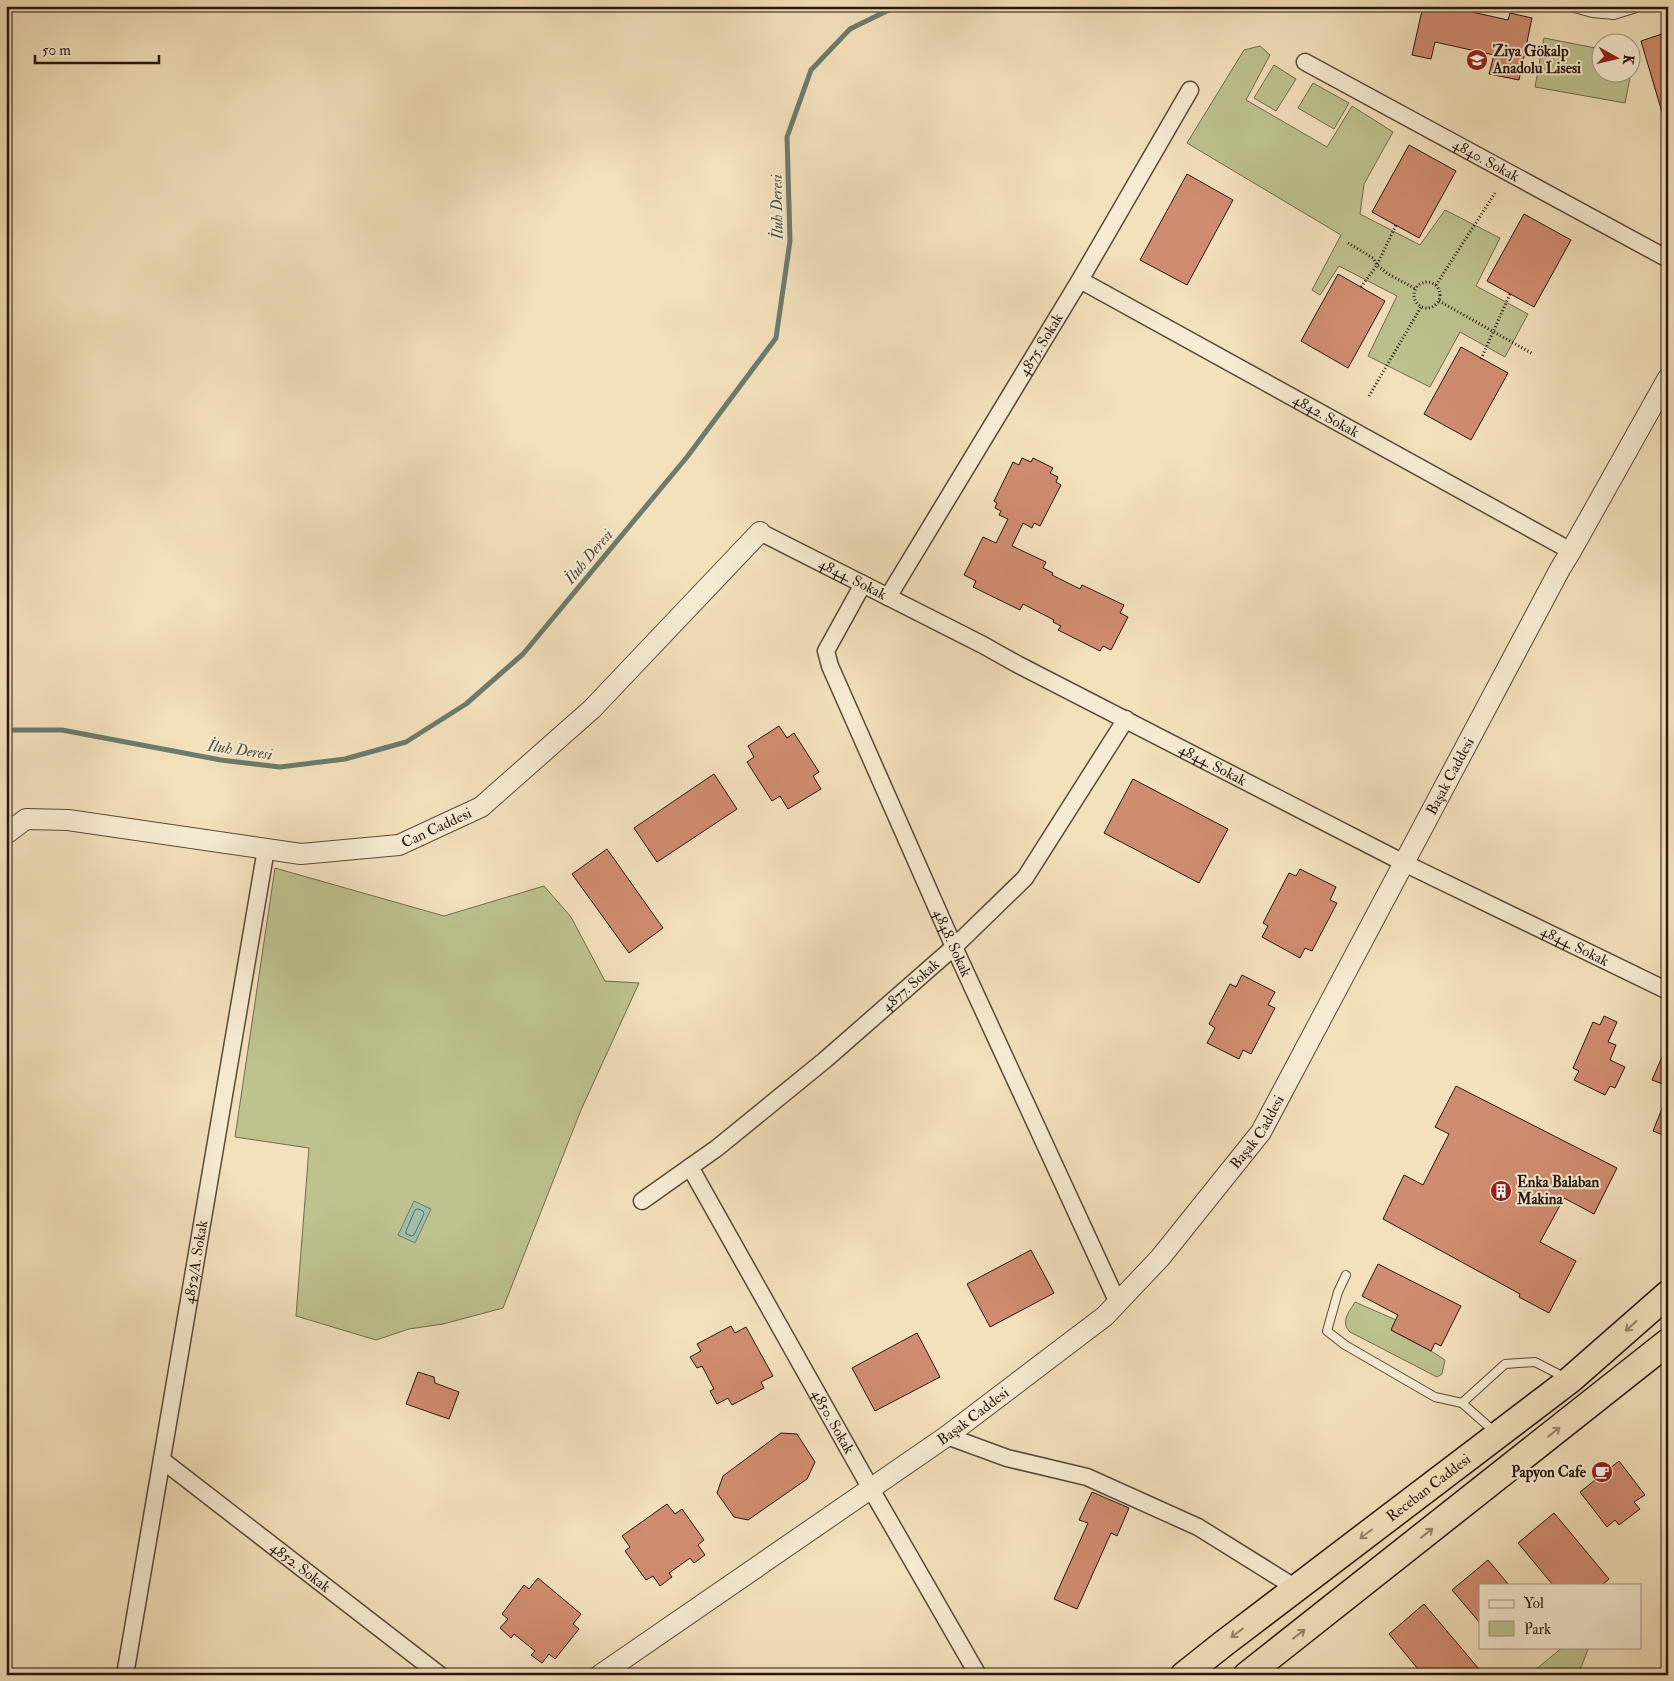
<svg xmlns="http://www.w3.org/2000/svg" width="1674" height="1681" font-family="'IM FELL Double Pica',serif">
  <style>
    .green { fill: #bdc28f; stroke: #726c4e }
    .water { fill: #9cbead; stroke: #6d7b6d }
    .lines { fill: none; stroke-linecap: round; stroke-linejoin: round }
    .shore { stroke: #626a5d; stroke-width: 1 }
    .stream { stroke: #6d7b6d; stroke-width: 5 }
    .building { fill: #d08c70; stroke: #27170d }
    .service-casing { stroke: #5a4a39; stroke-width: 10 }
    .minor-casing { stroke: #5a4a39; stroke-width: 19 }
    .tertiary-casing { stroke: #5a4a39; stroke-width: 22 }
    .trunk-casing { stroke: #27170d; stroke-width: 29 }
    .path { stroke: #27170d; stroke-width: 3; stroke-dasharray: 1 2.5; stroke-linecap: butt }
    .service { stroke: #f7ecd3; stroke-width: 8 }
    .minor { stroke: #f7ecd3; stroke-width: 16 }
    .tertiary { stroke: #f7ecd3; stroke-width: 20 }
    .trunk { stroke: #f3e1bc; stroke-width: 26 }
    .oneway { stroke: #97866d }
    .labels { text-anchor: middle; stroke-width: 4; stroke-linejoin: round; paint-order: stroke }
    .poi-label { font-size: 15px; font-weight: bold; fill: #27170d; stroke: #f7ecd3; text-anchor: start }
    .street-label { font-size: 15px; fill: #27170d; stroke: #f7ecd3 }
    .water-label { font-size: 16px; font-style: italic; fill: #505145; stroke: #f7ecd3 }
  </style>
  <rect width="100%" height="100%" fill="#f3e1bc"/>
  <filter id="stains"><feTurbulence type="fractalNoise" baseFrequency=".004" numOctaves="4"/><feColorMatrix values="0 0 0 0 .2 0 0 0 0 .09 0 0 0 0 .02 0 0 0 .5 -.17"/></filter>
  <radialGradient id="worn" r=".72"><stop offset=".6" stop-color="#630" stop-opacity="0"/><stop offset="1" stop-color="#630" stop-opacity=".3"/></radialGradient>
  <g class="green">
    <polygon points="1544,38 1601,49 1602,72 1631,73 1625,103 1535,87"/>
    <polygon points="1260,46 1270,55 1246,100 1327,147 1352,106 1393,132 1364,184 1360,214 1420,245 1445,210 1500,238 1476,286 1528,314 1505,357 1460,332 1430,387 1368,356 1397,296 1339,266 1320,295 1312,290 1341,235 1187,143 1244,50"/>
    <polygon points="1274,65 1296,79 1276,111 1254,98"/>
    <polygon points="1313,83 1349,103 1334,129 1298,108"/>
    <polygon points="275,868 444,916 544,886 571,917 605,981 639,983 581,1110 503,1308 443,1324 409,1329 376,1340 296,1316 309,1148 235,1137"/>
    <path d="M1355,1302L1396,1320L1391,1330L1431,1351L1445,1360L1442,1374L1437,1377L1350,1332C1340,1322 1349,1312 1355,1302Z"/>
    <polygon points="1563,1647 1589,1647 1578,1675 1529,1675"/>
  </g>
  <polygon class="water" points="414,1201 431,1209 415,1243 398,1235"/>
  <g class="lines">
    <polygon class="shore" points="418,1209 423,1211 424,1214 414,1235 411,1236 406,1234 406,1231 415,1210"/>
    <polyline class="stream" points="6,730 62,730 221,760 280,767 345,759 406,742 466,704 523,654 687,457 776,338 790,241 787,137 811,70 850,29 897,6"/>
  </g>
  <g class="building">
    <polygon points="1423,6 1445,6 1508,20 1510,13 1532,18 1519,80 1489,74 1494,55 1435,42 1431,59 1412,55"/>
    <polygon points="1668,32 1668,119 1664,119 1641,41"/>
    <polygon points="1409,145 1456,171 1419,238 1372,212"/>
    <polygon points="1187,174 1233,200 1187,285 1140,260"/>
    <polygon points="1524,214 1571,240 1534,307 1487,281"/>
    <polygon points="1338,274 1385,301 1348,368 1301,341"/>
    <polygon points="1461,347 1508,373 1471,440 1424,414"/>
    <polygon points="1022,458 1031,462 1033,458 1053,468 1050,473 1058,477 1056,482 1061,485 1040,526 1034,523 1032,528 1023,523 1012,546 1046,562 1043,568 1053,573 1052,575 1080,589 1082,585 1124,605 1120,613 1128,617 1111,650 1103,646 1100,651 1058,630 1061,626 1053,622 1054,620 1023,604 1020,610 973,587 976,581 964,575 983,537 996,543 1008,519 999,515 1001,511 995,508 997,503 994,501 1013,462 1019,465"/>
    <polygon points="779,726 787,738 794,733 819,772 813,776 821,789 788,809 780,796 772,801 747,762 754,757 748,746"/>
    <polygon points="714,774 737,809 657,862 634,828"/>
    <polygon points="1133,779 1228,829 1199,883 1104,833"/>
    <polygon points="607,849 663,928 629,953 572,874"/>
    <polygon points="1300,869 1336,887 1330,900 1337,903 1312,951 1305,948 1300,958 1262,937 1268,926 1263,923 1289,873 1296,876"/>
    <polygon points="1242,975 1275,992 1268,1005 1275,1008 1251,1054 1243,1050 1239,1059 1207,1043 1215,1028 1209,1024 1230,984 1236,987"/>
    <polygon points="1604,1016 1617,1022 1608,1042 1616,1045 1610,1060 1625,1067 1615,1088 1610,1086 1605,1095 1574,1080 1579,1071 1573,1068 1593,1022 1600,1025"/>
    <polygon points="1668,1043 1668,1086 1652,1080"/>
    <polygon points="1456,1086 1617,1168 1594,1214 1564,1198 1540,1242 1576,1261 1549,1313 1519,1297 1520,1294 1383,1219 1404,1175 1423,1185 1449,1134 1435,1127"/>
    <polygon points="1667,1096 1668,1097 1668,1137 1653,1131"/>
    <polygon points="1031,1250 1054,1293 990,1327 967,1284"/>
    <polygon points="1378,1264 1461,1306 1441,1346 1435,1343 1431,1351 1391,1330 1398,1315 1362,1296"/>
    <polygon points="731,1326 735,1333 746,1327 773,1376 761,1382 764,1388 732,1405 728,1398 717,1404 710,1391 714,1389 702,1366 697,1368 690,1357 701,1351 697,1344"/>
    <polygon points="917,1333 940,1377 875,1411 852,1368"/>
    <polygon points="418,1372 434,1377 435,1383 459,1392 449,1419 406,1404"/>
    <polygon points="781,1433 797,1434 815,1462 807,1479 748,1520 734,1517 717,1493 723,1476"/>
    <polygon points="1619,1461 1645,1495 1634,1502 1640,1509 1619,1525 1615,1520 1607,1527 1580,1492"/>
    <polygon points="1092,1492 1129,1508 1117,1536 1111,1533 1077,1609 1054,1599 1088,1523 1079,1520"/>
    <polygon points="667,1504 675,1514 682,1509 704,1540 698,1545 705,1555 694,1563 690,1558 669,1573 672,1577 660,1586 653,1576 646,1580 625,1551 630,1547 622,1536"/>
    <polygon points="1554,1513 1609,1579 1602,1585 1553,1585 1518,1543"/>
    <polygon points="1488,1560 1509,1585 1480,1585 1480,1623 1452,1590"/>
    <polygon points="538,1578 581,1614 573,1624 579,1629 555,1659 549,1654 542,1663 531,1655 535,1651 514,1634 511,1638 500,1628 508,1619 502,1614 524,1585 529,1589"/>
    <polygon points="1424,1604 1484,1675 1423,1675 1389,1634"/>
  </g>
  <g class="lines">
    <g class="service-casing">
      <g id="service">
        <polyline points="1567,6 1592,13 1614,15 1643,6"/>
        <polyline points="1346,1275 1338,1292 1327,1331 1345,1345 1435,1397 1462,1403 1505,1364 1535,1362 1566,1378"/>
        <polyline points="1462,1403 1488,1426 1493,1433"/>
      </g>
    </g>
    <g class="minor-casing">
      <g id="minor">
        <path id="s1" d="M1305,62L1668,259"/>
        <path id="s2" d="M1080,280L1571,551"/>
        <path id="s3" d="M760,532L983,645L1017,664L1404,863L1668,991"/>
        <path id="s4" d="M863,584L826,651L830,666L954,947L1118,1303"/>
        <path id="s5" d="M888,597L1080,280L1190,90"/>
        <path id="s6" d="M690,1167L871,1489L978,1675"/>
        <path id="s7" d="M642,1201L717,1148L825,1060L954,947L1025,878L1126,719"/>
        <polyline points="947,1436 1007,1458 1087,1477 1198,1527 1296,1588"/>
        <path id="s8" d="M162,1460L440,1675"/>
        <path id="s9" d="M125,1675L266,849"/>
      </g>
    </g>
    <g class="tertiary-casing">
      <g id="tertiary">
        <path id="s10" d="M6,834L26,819L68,820L301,854L399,845L481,807L592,709L760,532"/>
        <path id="s11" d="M600,1675L947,1436L1105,1316L1160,1258L1261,1132L1560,569L1571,551L1668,378"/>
      </g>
    </g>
    <g class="trunk-casing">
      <g id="trunk">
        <path id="s12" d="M1184,1675L1223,1644L1570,1380L1668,1294"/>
        <polyline points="1247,1675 1668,1342"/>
      </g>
    </g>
    <g class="path">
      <polyline points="1348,243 1373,258 1377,265 1388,274 1416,289"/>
      <circle cx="1427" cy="295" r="13"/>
      <polyline points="1436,285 1495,193"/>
      <polyline points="1361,287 1377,265 1396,225"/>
      <polyline points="1439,301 1533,354"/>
      <polyline points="1481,359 1510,294"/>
      <polyline points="1369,396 1421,307"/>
    </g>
    <use href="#service" class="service"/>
    <use href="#minor" class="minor"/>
    <use href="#tertiary" class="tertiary"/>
    <use href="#trunk" class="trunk"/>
  </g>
  <defs><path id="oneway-shaft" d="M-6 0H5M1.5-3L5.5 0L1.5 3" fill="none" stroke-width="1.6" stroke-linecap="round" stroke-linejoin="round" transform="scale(1.25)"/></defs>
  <g class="oneway">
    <use href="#oneway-shaft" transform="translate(1631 1326) rotate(138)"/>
    <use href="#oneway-shaft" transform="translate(1554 1432) rotate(-38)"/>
    <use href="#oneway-shaft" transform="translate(1427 1533) rotate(-38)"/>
    <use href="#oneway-shaft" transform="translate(1366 1534) rotate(143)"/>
    <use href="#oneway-shaft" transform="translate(1237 1633) rotate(143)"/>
    <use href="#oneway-shaft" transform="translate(1299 1634) rotate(-38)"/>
  </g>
  <defs>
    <g id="school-disc" transform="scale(1.125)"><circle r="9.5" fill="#8f2418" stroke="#f7ecd3"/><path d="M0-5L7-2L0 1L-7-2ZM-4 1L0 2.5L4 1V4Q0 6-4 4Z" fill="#fff"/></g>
    <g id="building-disc" transform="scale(1.125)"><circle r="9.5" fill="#8f2418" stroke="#f7ecd3"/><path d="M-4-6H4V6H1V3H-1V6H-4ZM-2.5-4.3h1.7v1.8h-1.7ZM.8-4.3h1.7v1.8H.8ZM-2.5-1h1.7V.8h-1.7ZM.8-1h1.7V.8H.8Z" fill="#fff"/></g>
    <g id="cafe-disc" transform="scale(1.125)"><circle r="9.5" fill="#8f2418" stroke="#f7ecd3"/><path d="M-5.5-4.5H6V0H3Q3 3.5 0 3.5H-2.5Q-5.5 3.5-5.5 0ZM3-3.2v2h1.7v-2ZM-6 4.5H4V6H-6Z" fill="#fff"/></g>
  </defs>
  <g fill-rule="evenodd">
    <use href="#school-disc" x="1477" y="60"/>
    <use href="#building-disc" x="1501" y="1191"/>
    <use href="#cafe-disc" x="1602" y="1472"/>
  </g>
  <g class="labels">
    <g class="poi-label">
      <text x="1493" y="56">Ziya Gökalp<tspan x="1493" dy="17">Anadolu Lisesi</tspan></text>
      <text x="1517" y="1187">Enka Balaban<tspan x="1517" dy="17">Makina</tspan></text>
      <text x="1586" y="1477" text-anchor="end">Papyon Cafe</text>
    </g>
    <g class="street-label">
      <text dy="5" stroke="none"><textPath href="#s1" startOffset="206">4840. Sokak</textPath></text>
      <text dy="5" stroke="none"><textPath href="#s5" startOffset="295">4875. Sokak</textPath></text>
      <text dy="5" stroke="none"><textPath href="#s2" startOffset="281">4842. Sokak</textPath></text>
      <text dy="5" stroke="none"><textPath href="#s3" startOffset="104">4844. Sokak</textPath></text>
      <text dy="5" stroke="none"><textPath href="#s3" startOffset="509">4844. Sokak</textPath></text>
      <text dy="5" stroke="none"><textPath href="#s11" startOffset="1264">Başak Caddesi</textPath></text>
      <text dy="5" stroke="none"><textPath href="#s10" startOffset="442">Can Caddesi</textPath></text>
      <text dy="5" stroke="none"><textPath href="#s4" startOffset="395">4848. Sokak</textPath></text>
      <text dy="5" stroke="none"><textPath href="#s3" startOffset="914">4844. Sokak</textPath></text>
      <text dy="5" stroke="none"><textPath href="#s7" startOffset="345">4877. Sokak</textPath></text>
      <text dy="5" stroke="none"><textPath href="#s11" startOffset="859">Başak Caddesi</textPath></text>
      <text dy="5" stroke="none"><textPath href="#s9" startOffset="419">4852/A. Sokak</textPath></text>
      <text dy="5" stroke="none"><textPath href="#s11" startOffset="454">Başak Caddesi</textPath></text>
      <text dy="5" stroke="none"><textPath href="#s6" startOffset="292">4850. Sokak</textPath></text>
      <text dy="5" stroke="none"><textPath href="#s12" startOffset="308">Receban Caddesi</textPath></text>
      <text dy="5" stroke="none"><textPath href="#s8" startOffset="175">4852. Sokak</textPath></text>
    </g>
    <g class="water-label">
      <text transform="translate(776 207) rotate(-91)" y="6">İluh Deresi</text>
      <text transform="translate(588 556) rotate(-50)" y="6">İluh Deresi</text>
      <text transform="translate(240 749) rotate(8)" y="6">İluh Deresi</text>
    </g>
  </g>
  <rect width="1674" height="1681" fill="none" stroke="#f3e1bc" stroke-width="25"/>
  <rect x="8" y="8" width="1659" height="1666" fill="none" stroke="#27170d" stroke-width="2.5"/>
  <rect x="12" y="12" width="1649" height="1656" fill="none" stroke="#27170d"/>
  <rect x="1479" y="1584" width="162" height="65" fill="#f7ecd3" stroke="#a49784"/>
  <rect x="1489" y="1600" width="25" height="8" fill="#f7ecd3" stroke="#a49784"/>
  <text x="1524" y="1608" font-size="15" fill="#27170d">Yol</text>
  <rect x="1489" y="1621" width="25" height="15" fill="#bdc28f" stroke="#a49784"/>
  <text x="1524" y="1634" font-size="15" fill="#27170d">Park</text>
  <g transform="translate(1616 58) rotate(98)"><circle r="24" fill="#f7ecd3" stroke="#a49784"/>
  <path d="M0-4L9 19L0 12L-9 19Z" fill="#8f2418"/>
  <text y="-8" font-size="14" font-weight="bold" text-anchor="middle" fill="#27170d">K</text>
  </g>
  <path d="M35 55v8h124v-8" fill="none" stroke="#27170d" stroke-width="2.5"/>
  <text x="42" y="55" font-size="15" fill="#27170d" stroke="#f7ecd3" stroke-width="4" paint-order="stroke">50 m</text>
  <rect width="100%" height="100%" filter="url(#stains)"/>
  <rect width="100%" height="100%" fill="url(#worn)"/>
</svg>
